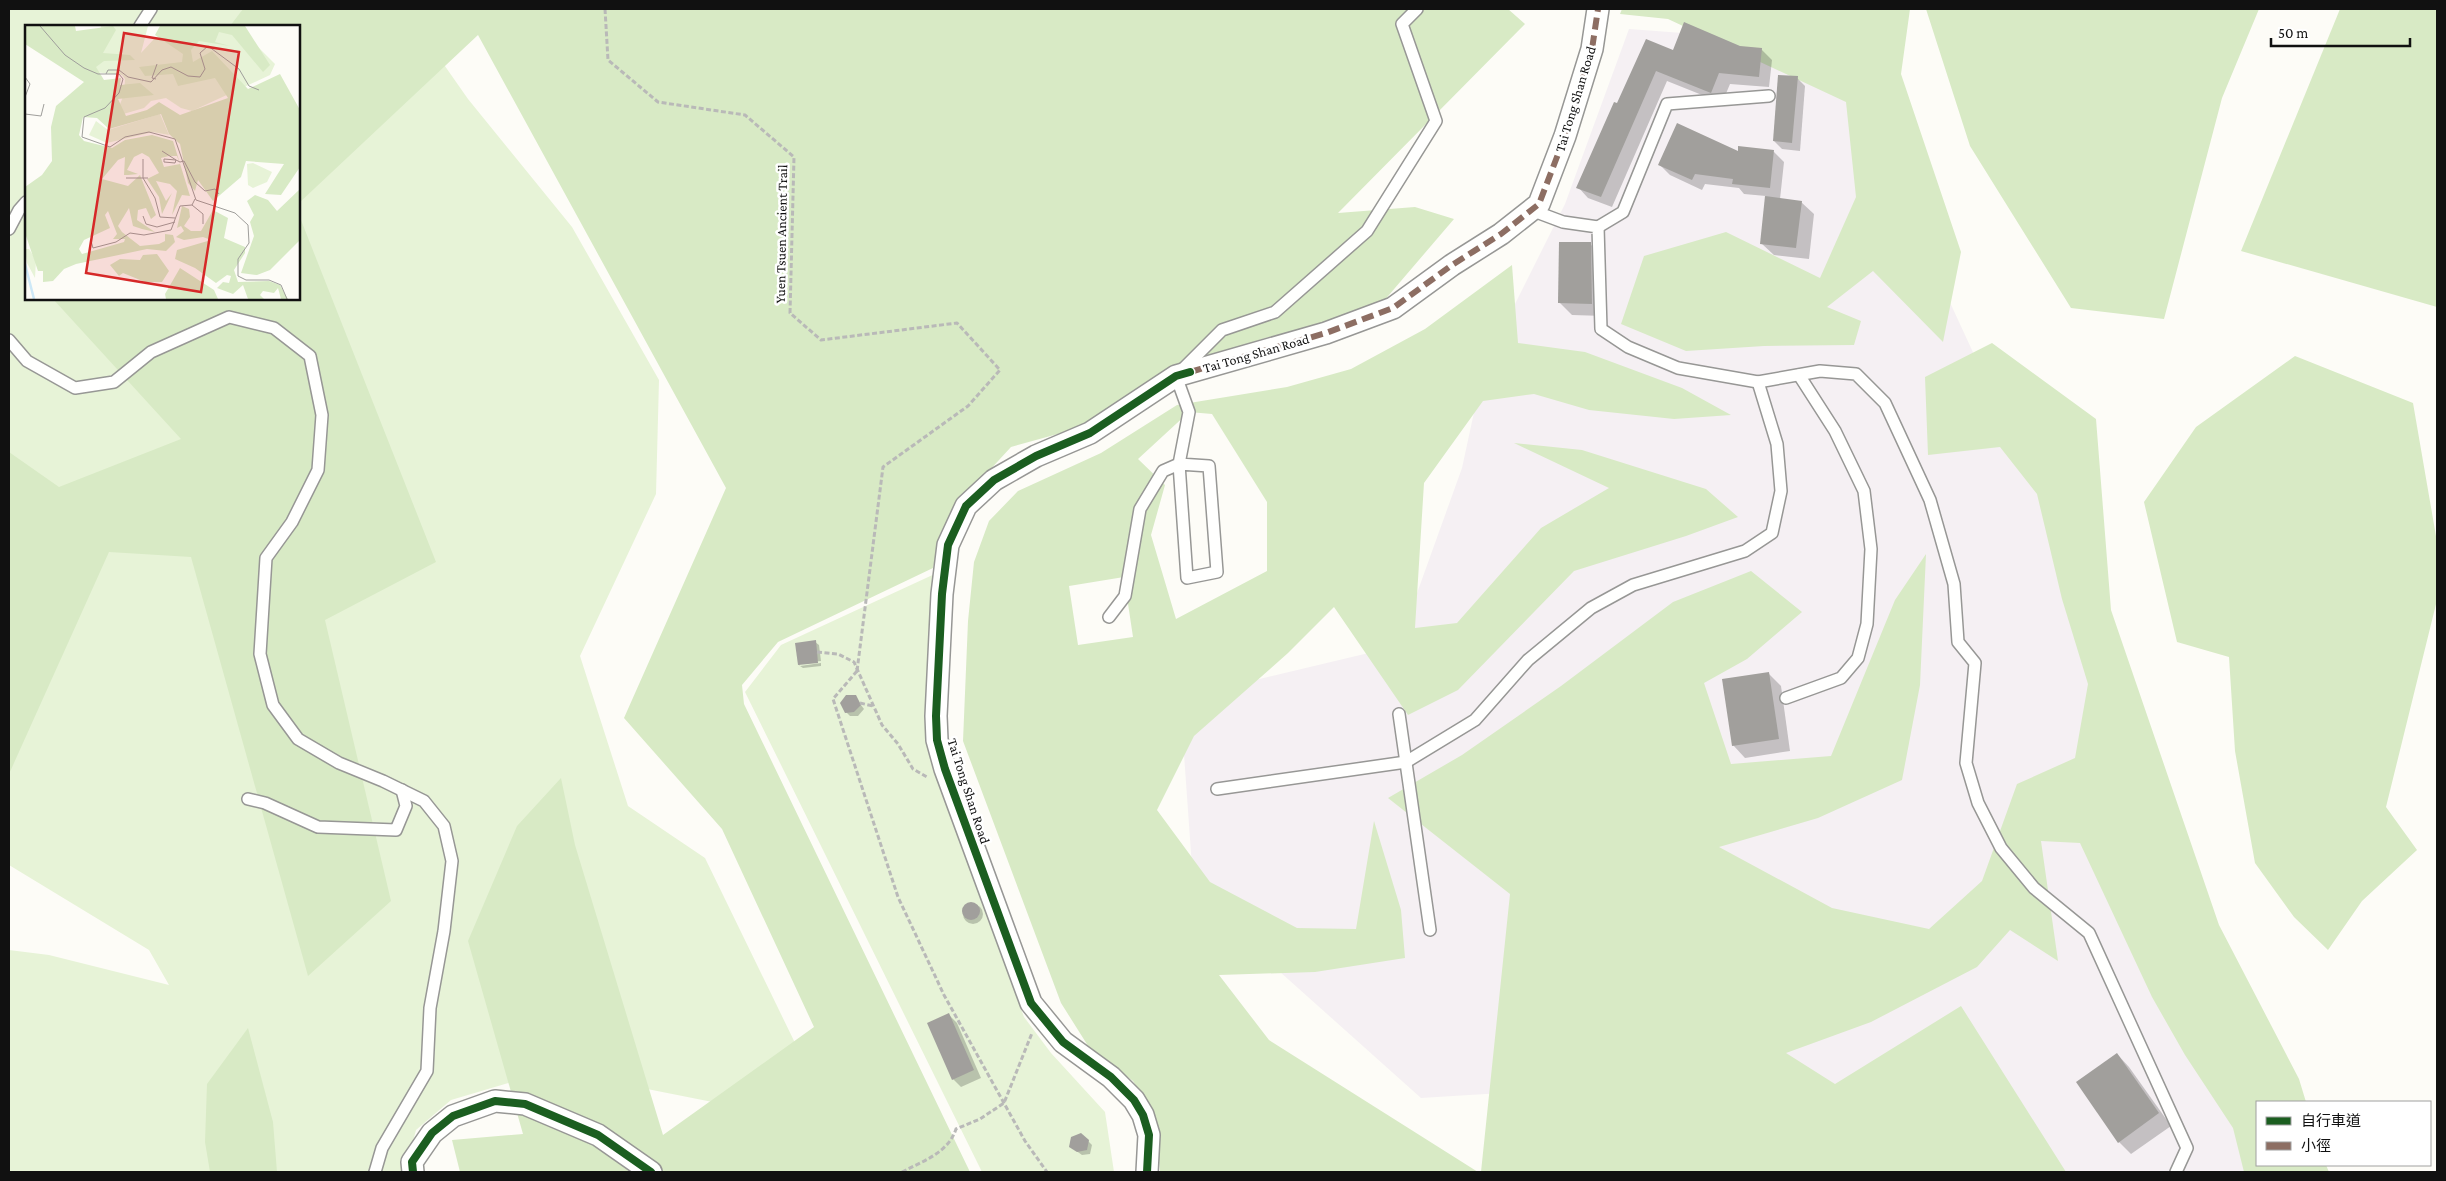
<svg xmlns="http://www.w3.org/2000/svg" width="2446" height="1181" font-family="'Crimson Pro','Noto Sans TC',serif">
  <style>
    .industrial { fill: #f5f0f3 }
    .green { fill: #e7f3d7; fill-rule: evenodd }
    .forest { fill: #d8eac5; fill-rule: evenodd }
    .shadow { fill: #0003 }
    .building { fill: #a19f9c }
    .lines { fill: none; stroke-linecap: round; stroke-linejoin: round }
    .lane-casing { stroke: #979795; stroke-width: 14 }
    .street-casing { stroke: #979795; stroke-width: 24 }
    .path { stroke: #b9b9b8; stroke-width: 3; stroke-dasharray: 5 2.5; stroke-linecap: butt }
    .lane { stroke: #fffffe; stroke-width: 11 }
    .street { stroke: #fffffe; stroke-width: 21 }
    .quiet { stroke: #8d6e63; stroke-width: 6; stroke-dasharray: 12 6; stroke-linecap: butt }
    .cycleway-casing { stroke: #fff; stroke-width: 11 }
    .cycleway { stroke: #1b5e20; stroke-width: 8 }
    .labels { text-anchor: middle; stroke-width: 5; stroke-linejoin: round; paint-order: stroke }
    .street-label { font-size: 14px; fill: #111; stroke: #fff }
    .inset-river { fill: none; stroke: #cde8f7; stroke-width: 2.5 }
    .inset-road { fill: none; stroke: #9f9e9b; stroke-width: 1 }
    .view { fill: #d62828; fill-opacity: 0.15; stroke: #d62828; stroke-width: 2.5 }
    .inset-edge { fill: none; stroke: #111; stroke-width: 2.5 }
  </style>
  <rect width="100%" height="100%" fill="#fdfcf7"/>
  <polygon class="industrial" points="1629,29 1815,43 1869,127 2092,610 2260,1172 1914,1172 1552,1090 1421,1098 1194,895 1180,698 1398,646 1462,468 1484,366 1565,204"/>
  <g class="green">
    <path d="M9,9H405L468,99L572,227L659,380L656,494L580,656L628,806L705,858L815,1084L793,1118L602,1080L512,1082L451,1100L416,1130L405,1172H9V950L49,955L169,985L149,950L9,865ZM26,26H299V299H26Z"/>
    <polygon points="939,572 944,795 1024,1017 1051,1053 1105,1112 1114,1172 982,1172 745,692 781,645"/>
  </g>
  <g class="forest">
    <polygon points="243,9 1508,9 1525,24 1338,213 1415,207 1454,219 1383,302 1318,326 1265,338 1171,370 1083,427 1011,447 963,499 940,534 933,568 778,642 742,685 744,704 970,1172 460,1172 452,1140 523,1134 468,941 517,826 561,778 575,845 663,1135 814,1027 722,829 624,718 726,488 478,35 299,203 299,26 230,26"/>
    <polygon points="1622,9 1910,9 1901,74 1961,252 1943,342 1873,271 1827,307 1861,321 1854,345 1764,346 1686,351 1621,324 1644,256 1726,232 1820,278 1856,197 1846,102 1668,19 1620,14"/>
    <polygon points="1926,9 2259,9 2222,98 2164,319 2071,308 1970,146"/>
    <polygon points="2340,9 2437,9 2437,307 2241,251"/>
    <polygon points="299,215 436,562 325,620 391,901 308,976 191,557 109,552 9,774 9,452 59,487 181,439 53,299 299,299"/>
    <path d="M1512,265L1518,343L1585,352L1682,388L1731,415L1674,419L1589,410L1534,394L1483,401L1424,483L1415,628L1457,623L1541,528L1609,488L1514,443L1582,450L1706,489L1738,517L1686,536L1574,571L1458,690L1408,715L1334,607L1288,653L1194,736L1157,810L1210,882L1297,928L1356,929L1374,821L1401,910L1405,958L1315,972L1219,975L1269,1040L1478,1172H1160L1156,1119L1133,1081L1090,1049L1061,1003L963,741L968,621L974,562L989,521L1018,491L1101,453L1177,405L1287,387L1351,369L1425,329ZM1189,412L1212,414L1267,502V571L1176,619L1151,535L1165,485L1138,459ZM1124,577L1133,637L1078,645L1069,586Z"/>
    <polygon points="1992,343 2096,419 2111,610 2219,925 2299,1079 2306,1102 2257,1102 2257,1165 2326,1165 2329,1172 2244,1172 2233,1128 2185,1055 2152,997 2080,843 2041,841 2058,961 2010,930 1977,967 1871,1022 1786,1053 1835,1084 1961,1006 2066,1172 1481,1172 1510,894 1388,798 1462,755 1561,686 1673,602 1751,571 1802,612 1747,659 1704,683 1731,764 1831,756 1895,600 1926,554 1920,685 1902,780 1818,818 1719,847 1832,908 1929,929 1982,881 2017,784 2075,758 2088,684 2062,599 2037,494 2000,447 1928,455 1925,377"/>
    <polygon points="2295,356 2413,403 2437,542 2437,600 2386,807 2417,850 2362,901 2328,950 2294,917 2255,863 2235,751 2229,657 2177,642 2144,502 2196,427"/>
    <polygon points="248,1028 273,1122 277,1172 210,1172 205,1142 207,1084"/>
  </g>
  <g class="shadow">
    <polygon points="1740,47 1761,49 1772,60 1769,87 1730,84 1722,103 1667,81 1612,207 1588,198 1578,187 1618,105 1674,52"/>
    <polygon points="1797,78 1805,86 1800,151 1782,149 1774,141"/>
    <polygon points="1774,152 1784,162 1780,199 1801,202 1814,214 1809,259 1774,255 1761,243 1766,196 1744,194 1739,188 1705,184 1702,190 1670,175 1660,165 1739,153"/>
    <polygon points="1590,244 1603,256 1604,316 1572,315 1560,303"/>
    <polygon points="815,642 819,645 821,661 800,663 800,666 799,664"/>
    <polygon points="821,663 821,666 803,668 800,666"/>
    <polygon points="1768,673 1781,686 1790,751 1745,758 1733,745"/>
    <polygon points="855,697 864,709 858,716 850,716 846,712"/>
    <circle cx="973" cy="914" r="10"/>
    <polygon points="949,1015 957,1023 981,1078 961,1087 953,1079"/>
    <polygon points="2117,1054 2129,1067 2171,1126 2131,1154 2119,1142"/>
    <polygon points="1088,1141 1092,1145 1090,1154 1082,1155 1075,1150"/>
  </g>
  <g class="building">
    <polygon points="1684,22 1740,46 1762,48 1759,77 1719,73 1711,93 1656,71 1601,197 1576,188 1614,102 1617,103 1646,39 1673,50"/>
    <polygon points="1778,75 1798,76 1792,143 1773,141"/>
    <polygon points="1677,123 1738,151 1738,146 1774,150 1770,188 1732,184 1733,179 1695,174 1692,180 1658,165"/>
    <polygon points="1765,196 1802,201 1796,248 1760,244"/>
    <polygon points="1559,242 1591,242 1592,304 1558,303"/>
    <polygon points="816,640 818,663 798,665 795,643"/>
    <polygon points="1769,672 1779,739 1732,746 1722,679"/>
    <polygon points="846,695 856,695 861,705 854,712 845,713 840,703"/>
    <circle cx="971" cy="911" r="9"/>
    <polygon points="949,1013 974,1070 952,1080 927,1023"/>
    <polygon points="2117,1053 2159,1113 2118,1143 2076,1082"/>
    <polygon points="1081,1133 1089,1140 1087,1150 1077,1152 1069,1147 1071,1137"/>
  </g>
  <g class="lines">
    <g class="lane-casing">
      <g id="lane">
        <polyline points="140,26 151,9"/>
        <polyline points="1531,210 1563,222 1598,227 1601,329 1628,347 1678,368 1758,382 1820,371 1856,374 1885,403 1930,500 1954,584 1958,642 1975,663 1966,763 1978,803 2001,848 2034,888 2089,933 2187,1148 2176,1172"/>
        <polyline points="1598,227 1623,212 1667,104 1769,96"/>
        <polyline points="9,229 19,210 26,202"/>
        <polyline points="9,340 27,361 75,388 114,382 151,352 229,317 274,328 310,356 322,415 318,470 292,522 266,558 260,654 273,705 298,739 339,763 383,781 424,801 444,826 452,861 444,931 430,1008 427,1071 382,1148 375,1172"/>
        <polyline points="1109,617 1125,596 1140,509 1163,471 1179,464 1209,466 1217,572 1187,578 1179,464 1189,412 1176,376 1222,330 1275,312 1367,231 1436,121 1402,24 1417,9"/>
        <polyline points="1786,698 1841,678 1858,658 1867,624 1871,549 1864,491 1835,431 1799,375"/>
        <polyline points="1399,714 1430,930"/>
        <polyline points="1217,789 1406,762 1475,720 1528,660 1591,608 1633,585 1745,551 1772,533 1781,491 1777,444 1758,382"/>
        <polyline points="248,799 265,803 318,827 396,830 406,806 402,790"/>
      </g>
    </g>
    <g class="street-casing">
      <g id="street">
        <polyline points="413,1172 412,1162 432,1133 453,1116 495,1101 525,1104 598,1135 651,1172"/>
        <polyline points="1147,1172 1149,1135 1143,1115 1134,1100 1111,1077 1063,1042 1031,1003 945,769 937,740 936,716 942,594 948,545 966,506 994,480 1036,456 1090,433 1176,376 1326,333 1393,308 1452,265 1501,234 1539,204 1565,136 1592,49 1598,9"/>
      </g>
    </g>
    <g class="path">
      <polyline points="605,9 608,60 658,102 745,115 794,157 790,313 821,340 957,323 1000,370 968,406 883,467 857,671"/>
      <polyline points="817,652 838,654 854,662 882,725 898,744 913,769 927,777"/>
      <polyline points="857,671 833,699 898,897 944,995 1025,1141 1047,1172"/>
      <polyline points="860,703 873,706"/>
      <path d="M902,1172C923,1161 948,1153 956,1129L980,1119L1004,1103L1032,1033"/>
    </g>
    <use href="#lane" class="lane"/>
    <use href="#street" class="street"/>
    <polyline class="quiet" points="1190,372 1326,333 1393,308 1452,265 1501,234 1539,204 1565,136 1592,49 1598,9"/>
    <g class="cycleway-casing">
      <g id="cycleway">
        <polyline points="413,1172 412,1162 432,1133 453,1116 495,1101 525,1104 598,1135 651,1172"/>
        <polyline points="1147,1172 1149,1135 1143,1115 1134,1100 1111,1077 1063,1042 1031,1003 945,769 937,740 936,716 942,594 948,545 966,506 994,480 1036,456 1090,433 1176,376 1190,372"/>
      </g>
    </g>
    <use href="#cycleway" class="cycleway"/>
  </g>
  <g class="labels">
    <g class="street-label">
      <text transform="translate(1575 99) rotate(-73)" y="5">Tai Tong Shan Road</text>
      <text transform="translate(781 234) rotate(-89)" y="5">Yuen Tsuen Ancient Trail</text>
      <text transform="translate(1256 353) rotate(-16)" y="5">Tai Tong Shan Road</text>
      <text transform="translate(969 791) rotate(72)" y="5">Tai Tong Shan Road</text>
    </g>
  </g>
  <g transform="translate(25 25)">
    <rect width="275" height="275" fill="#fdfcf7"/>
    <path d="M76,1H123L116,28L129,14L205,1L214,3L250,39L245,50L167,86L156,83L141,73L126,76L119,83L95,90L92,87L99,69L100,54L97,50L69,47ZM135,89L144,110L128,107L82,118L64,110L71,96L83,105ZM228,138L247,147L242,157L228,163L223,160L222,139ZM0,224H4L11,235L10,253L2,238Z" fill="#e7f3d7"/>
    <path d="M0,1H50L51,6L88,1L91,5L78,28L105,30L110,35L79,36L71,42L79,55L96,53L95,60L115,58L129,70L93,74L101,91L122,85L134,77L155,90L203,73L190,53L153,61L148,49L120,51L114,42L157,37L158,29L130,10L135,1H220L245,40L238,47L207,10L194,7L190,17L205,21L174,16L166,25L168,37L187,26L223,64L255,49L275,85V142L256,170L240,169L259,139L221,136L216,152L188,176L173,155L170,166L163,158L155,119L144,109L136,89L84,104L72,93L58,92L54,110L59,116L87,123L100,115L127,110L148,116L165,171L157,170L147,190L152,166L145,159L131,156L141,176L147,168L137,189L134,172L122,154L134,148L124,132L117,128L109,132L102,145L113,149L103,150H99L100,132L93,135L77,154L103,161L115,150L131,190L126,194L121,183L113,185L112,195L130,207L117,204L108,201L104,183L93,201L97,207L115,221L134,219L140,216V209L148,210L150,217L141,226L122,224L51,239L39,244L28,256L18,257V246H13L0,208V162L17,150L27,136L26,102L31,81L59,57L0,19ZM144,131H152L155,139L139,142L136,133ZM83,186L92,209L88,214H100L99,217L57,229L54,224L59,215L85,203L80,190ZM275,164V215L245,245L232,250L216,248L229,211L225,197L229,190L222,176L230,170L243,175L252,186ZM157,181L164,184L165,192L159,201L166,206H176L188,185L203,193L199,213L220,222V228L209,245L213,257L244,256L255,260L263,274H256L253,263L249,268L238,266L235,270L239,274H223L218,260L208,269L192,263L198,257L204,258L206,251L202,250L191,258L170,243L150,234L152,225L186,215L178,212L159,215L151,212L159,206L156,201L152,203ZM132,229L144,246L137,257H120L98,248L94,251L85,240L95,234L115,235L118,230ZM155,243L189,265L193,274H141L140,269Z" fill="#d8eac5" fill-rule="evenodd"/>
    <path class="inset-river" d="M0,239L9,274"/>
    <path class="inset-road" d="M15,1L40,30L59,43L73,49H94L98,54L94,68L80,83L59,92L57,112L85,122L100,112L124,107L150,114L171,175L210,188L223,200L224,218L213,234V251L221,255H244L256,260L262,274M81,49L83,45H94L103,52L126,57L137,45L146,42L163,51L175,52L180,44L175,28L183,21L214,44L224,61L234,65M0,52L5,59L0,72M131,54L127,53L132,39M0,89L16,91L19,79M137,126L151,135L150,138L139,137V134L151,135L155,137L159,136L170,157L180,166L190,164L194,169M118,134V153L130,173L135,192L150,193M101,153H123M167,180L178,189V199M118,191L121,199L132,202L150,197M66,216L68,223L91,217L105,208L119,210L146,205L155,181L167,180L170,174"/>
    <path class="view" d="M99,8L214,27L176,267L61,248Z"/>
    <rect width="275" height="275" class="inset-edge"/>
  </g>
  <rect width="2446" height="1181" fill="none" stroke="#111111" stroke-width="20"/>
  <rect x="2256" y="1101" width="175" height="65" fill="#ffffff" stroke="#a0a0a0"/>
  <rect x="2266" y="1117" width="25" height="8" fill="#1b5e20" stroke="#a0a0a0"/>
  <text x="2301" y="1126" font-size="15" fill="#111111">自行車道</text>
  <rect x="2266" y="1142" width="25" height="8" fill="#8d6e63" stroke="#a0a0a0"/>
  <text x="2301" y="1151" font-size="15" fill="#111111">小徑</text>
  <path d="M2271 38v8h139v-8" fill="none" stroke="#111111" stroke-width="2.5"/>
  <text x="2278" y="38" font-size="15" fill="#111111" stroke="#ffffff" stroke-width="4" paint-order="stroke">50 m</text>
</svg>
